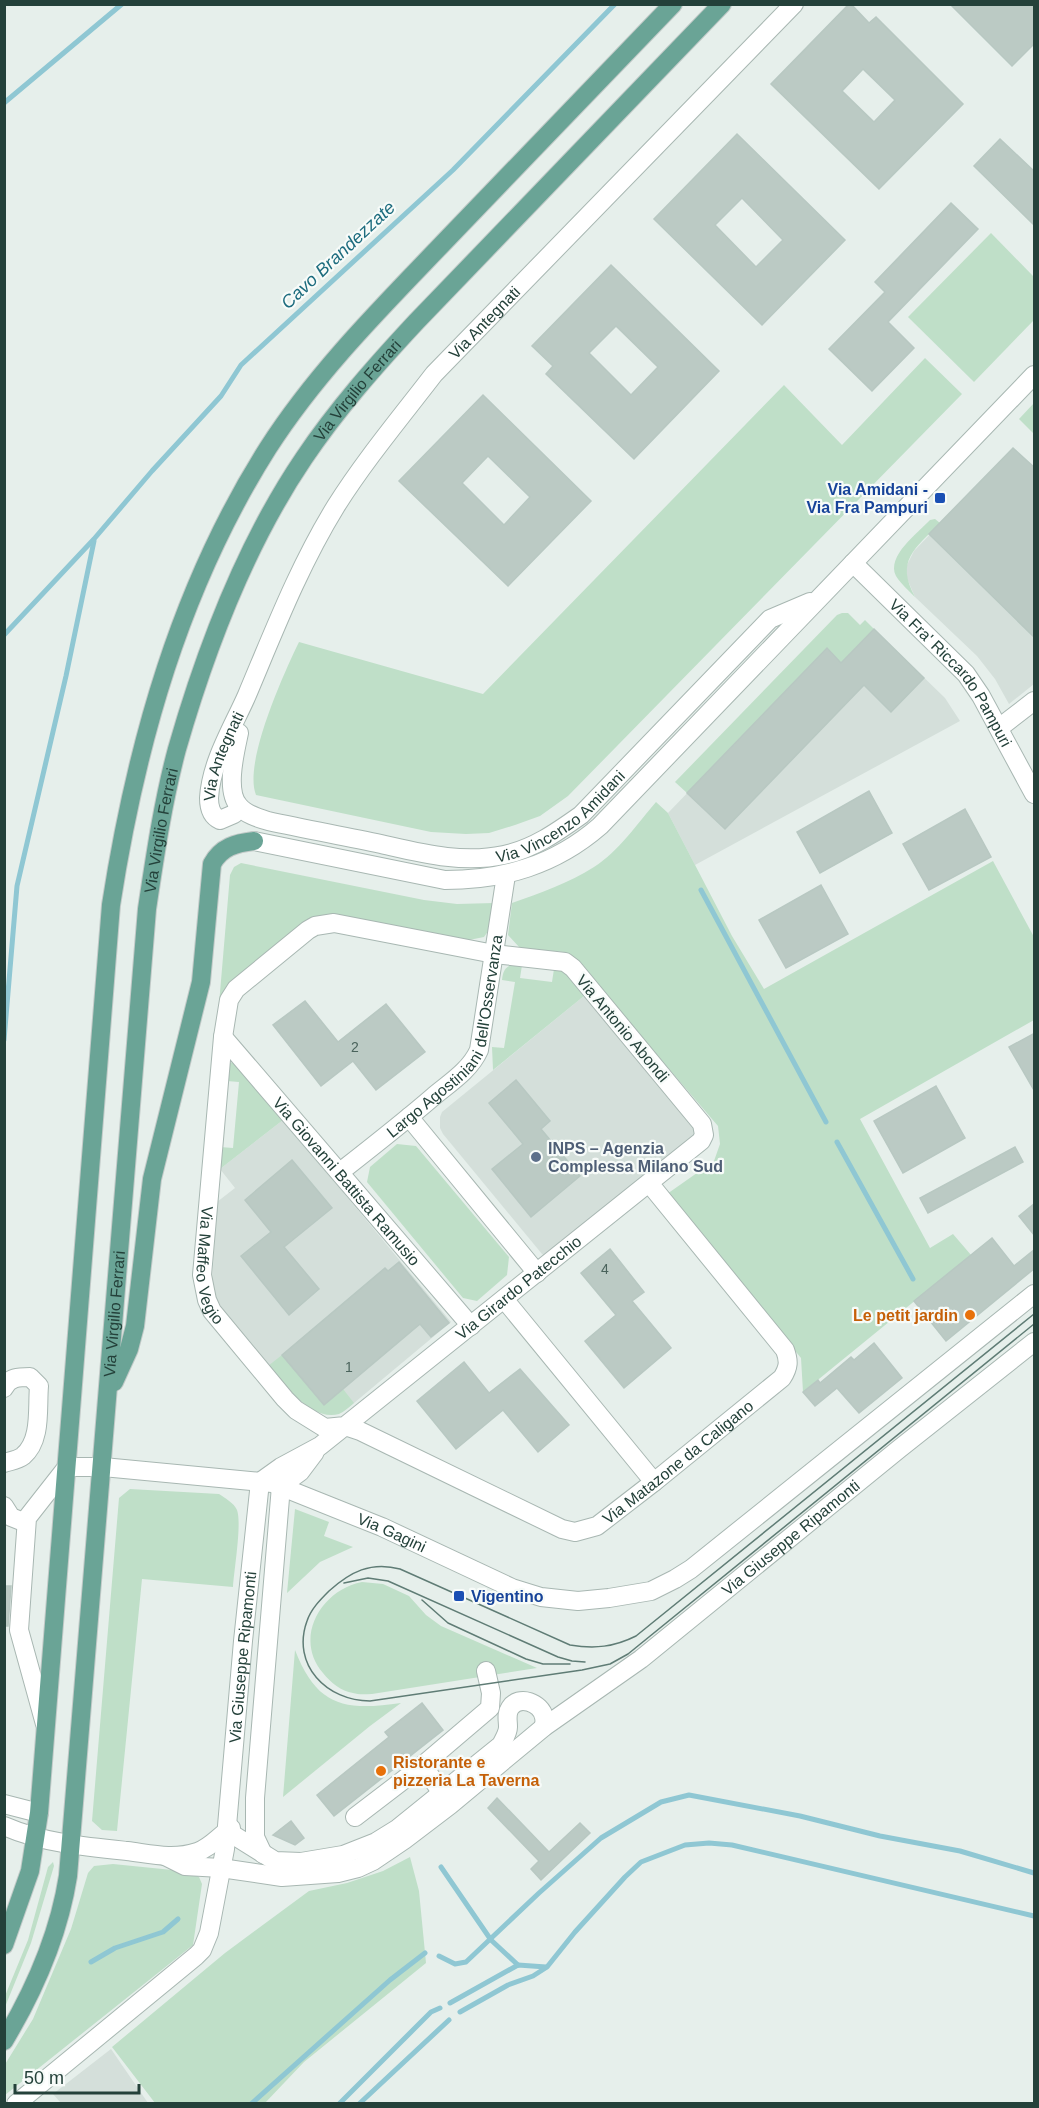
<svg xmlns="http://www.w3.org/2000/svg" width="1039" height="2108" font-family="Arial,sans-serif">
  <style>
    .built { fill: #d4dfda }
    .green { fill: #bfdfc8 }
    .lines { fill: none; stroke-linecap: round; stroke-linejoin: round }
    .stream { stroke: #8fc7d3; stroke-width: 5 }
    .building { fill: #bbcac4; stroke: #b8c8c2; stroke-width: 1.5; fill-rule: evenodd }
    .minor-casing { stroke: #a8b7b2; stroke-width: 20 }
    .major-casing { stroke: #c2cac8; stroke-width: 20 }
    .minor { stroke: #fff; stroke-width: 18 }
    .major { stroke: #6aa496; stroke-width: 18 }
    .tram { stroke: #5f7c75; stroke-width: 1.5 }
    .transit-dot { fill: #1a4fb4; stroke: #f7fbf9; stroke-width: 2 }
    .service-dot { fill: #5c6f8a; stroke: #f7fbf9; stroke-width: 2 }
    .food-dot { fill: #e8710a; stroke: #f7fbf9; stroke-width: 2 }
    .labels { text-anchor: middle; stroke-width: 4.5; stroke-linejoin: round; paint-order: stroke }
    .number-label { font-size: 14px; fill: #4a635c }
    .street-label { font-size: 16px; fill: #24413a; stroke: #f7fbf9 }
    .transit-label { font-size: 16px; font-weight: bold; fill: #164399; stroke: #f7fbf9; text-anchor: end }
    .service-label { font-size: 16px; font-weight: bold; fill: #4e5e75; stroke: #f7fbf9; text-anchor: start }
    .food-label { font-size: 16px; font-weight: bold; fill: #c56008; stroke: #f7fbf9; text-anchor: end }
    .water-label { font-size: 18px; font-style: italic; fill: #1d6c7e; stroke: #f7fbf9 }
  </style>
  <rect width="100%" height="100%" fill="#e6efeb"/>
  <g class="built">
    <polygon points="1013,448 1034,468 1034,684 1009,704 995,679 977,656 915,597 906,576 906,567 914,551"/>
    <polygon points="874,629 945,698 960,721 695,865 668,813 827,648 841,663"/>
    <polygon points="588,995 694,1123 696,1135 545,1256 542,1254 443,1134 440,1128 440,1117 442,1112 584,996"/>
    <polygon points="283,1120 451,1322 354,1403 337,1414 327,1414 315,1411 296,1398 223,1309 217,1300 212,1281 217,1202 235,1188 220,1169"/>
    <polygon points="111,2049 148,2103 61,2103 53,2094"/>
  </g>
  <g class="green">
    <polygon points="991,233 1034,277 1034,320 974,382 908,317"/>
    <path d="M925,358L962,394L568,796L540,816L515,825L489,833L466,834L431,832L256,795C243,763 284,673 299,642L483,694L784,385L842,445Z"/>
    <polygon points="1034,403 1034,434 1019,419"/>
    <path d="M935,519L940,523C915,549 895,560 915,597C909,591 901,584 896,576C886,556 918,533 930,520Z"/>
    <polygon points="842,613 848,613 860,625 865,620 874,629 841,663 827,649 687,793 675,782 837,615"/>
    <path d="M656,802L668,813L732,936L764,989L993,861L1034,937V1020L860,1119L930,1248L953,1234L971,1255L803,1392L801,1358L667,1194L714,1161L720,1144L718,1126L578,963L564,952L520,948L508,935L512,903C540,893 569,883 594,867C619,851 637,824 656,802Z"/>
    <polygon points="241,863 424,900 457,904 494,903 491,927 484,937 469,940 336,917 222,997 219,1004 230,875 234,867"/>
    <path d="M515,964L522,965L520,978L552,982L554,969L562,970L588,995L584,996L493,1070L492,1047L504,1048L515,982L502,980C503,970 506,966 515,964Z"/>
    <polygon points="233,1062 283,1120 220,1169 220,1147 233,1148 239,1082 227,1081 230,1063"/>
    <polygon points="397,1144 416,1146 509,1257 507,1275 477,1301 463,1298 367,1182 370,1167"/>
    <path d="M282,1355L324,1405L343,1389L354,1403C349,1407 344,1412 339,1414C311,1422 284,1383 268,1366Z"/>
    <path d="M130,1489L219,1494C225,1498 234,1503 237,1510C242,1523 234,1571 233,1587L142,1579L117,1831L102,1830L92,1821L119,1498Z"/>
    <polygon points="295,1509 329,1522 324,1536 353,1547 320,1562 287,1593"/>
    <path d="M362,1582L383,1584L409,1596L426,1615L441,1626L537,1668L372,1694C366,1694 359,1695 353,1693C341,1691 331,1683 323,1673C293,1638 321,1590 362,1582Z"/>
    <path d="M295,1650C317,1707 345,1711 401,1703L370,1726L283,1797Z"/>
    <polygon points="410,1857 419,1891 426,1963 304,2062 265,2103 155,2103 112,2047 225,1953 309,1891 347,1883 383,1871"/>
    <polygon points="53,1862 54,1866 31,1943 5,2007 5,1996 28,1940 48,1867"/>
    <polygon points="113,1864 192,1872 199,1877 202,1884 193,1945 5,2095 4,2066 33,2019 71,1929 88,1873 94,1866"/>
  </g>
  <g class="lines">
    <g class="stream">
      <polyline points="4,103 122,4"/>
      <polyline points="4,635 94,539 152,471 221,396 241,365 453,170 615,4"/>
      <polyline points="701,890 826,1122"/>
      <polyline points="4,1040 17,886 66,676 94,541"/>
      <polyline points="837,1142 913,1279"/>
      <polyline points="441,1867 491,1940 518,1965"/>
      <polyline points="439,1956 455,1964 466,1962 539,1893 601,1838 661,1802 689,1795 800,1816 880,1836 960,1851 1034,1873"/>
      <polyline points="91,1962 115,1948 163,1932 178,1919"/>
      <polyline points="450,2003 518,1965 546,1967"/>
      <polyline points="460,2012 508,1985 533,1976 547,1967 575,1932 625,1877 641,1862 685,1845 709,1843 732,1845 1034,1916"/>
      <polyline points="251,2104 390,1980 425,1953"/>
      <polyline points="339,2104 431,2012 440,2008"/>
      <polyline points="359,2104 449,2020"/>
    </g>
  </g>
  <g class="building">
    <path d="M849,4H851L869,23L876,17L963,104L879,189L771,84ZM863,69L895,100L874,122L842,91Z"/>
    <polygon points="950,4 1035,4 1035,43 1012,66"/>
    <path d="M737,134L845,240L762,325L654,219ZM742,198L783,240L756,267L715,225Z"/>
    <polygon points="1000,139 1035,172 1035,226 974,166"/>
    <polygon points="951,203 978,229 888,322 914,348 872,391 829,349 885,292 875,282"/>
    <path d="M611,265L719,371L634,459L546,374L553,366L532,346ZM616,326L658,367L631,395L589,353Z"/>
    <path d="M483,395L591,501L508,586L399,481ZM488,456L530,497L504,525L462,483Z"/>
    <polygon points="1013,448 1035,468 1035,638 929,534"/>
    <polygon points="874,629 924,678 891,712 864,685 725,829 687,793 827,648 841,663"/>
    <polygon points="869,791 892,833 820,873 797,832"/>
    <polygon points="965,809 991,857 929,890 903,844"/>
    <polygon points="821,885 848,934 786,968 759,920"/>
    <polygon points="305,1001 338,1042 386,1004 425,1052 376,1090 353,1061 321,1086 273,1025"/>
    <polygon points="1035,1033 1035,1092 1009,1047"/>
    <polygon points="516,1080 550,1121 541,1129 580,1176 531,1217 492,1169 523,1144 489,1103"/>
    <polygon points="936,1086 965,1138 903,1173 874,1121"/>
    <polygon points="1015,1147 1023,1162 928,1213 920,1198"/>
    <polygon points="292,1160 332,1208 284,1247 319,1289 289,1315 241,1256 271,1232 245,1200"/>
    <polygon points="1035,1203 1035,1236 1019,1216"/>
    <polygon points="992,1238 1014,1266 1035,1249 1035,1268 946,1341 914,1301"/>
    <polygon points="610,1249 644,1292 632,1301 671,1348 624,1388 585,1341 616,1315 581,1273"/>
    <polygon points="399,1262 449,1323 431,1337 420,1324 324,1405 282,1355 385,1268 388,1271"/>
    <polygon points="874,1343 902,1378 859,1413 837,1388 815,1406 803,1392 818,1380 820,1383 851,1357 854,1360"/>
    <polygon points="464,1362 489,1393 520,1369 569,1425 538,1452 503,1410 456,1449 417,1401"/>
    <polygon points="4,1586 11,1586 8,1626 4,1626"/>
    <polygon points="422,1703 443,1730 334,1816 317,1795 389,1737 385,1732"/>
    <polygon points="497,1798 549,1852 580,1823 590,1833 541,1880 531,1869 539,1861 488,1808"/>
    <polygon points="291,1821 304,1838 295,1845 273,1835"/>
  </g>
  <g class="lines">
    <g class="minor-casing">
      <g id="minor">
        <path id="s1" d="M853,563L966,674L981,696L1034,794"/>
        <polyline points="999,728 1034,701"/>
        <path id="s2" d="M239,733C235,752 225,791 239,806C245,814 258,818 268,821C305,829 343,836 381,844C421,853 462,864 504,855C533,849 557,832 581,815L770,619L810,602"/>
        <path id="s3" d="M239,807L234,814L220,820C211,816 209,807 209,798C211,762 233,727 247,695C274,631 299,566 336,506C365,460 401,417 434,374L794,4"/>
        <path d="M254,841L445,880C504,880 555,865 600,826L1034,375"/>
        <path id="s4" d="M223,1037L471,1326"/>
        <polyline points="409,1117 537,1273"/>
        <path id="s5" d="M340,1172C372,1147 404,1122 434,1096C451,1082 470,1070 479,1050L506,875"/>
        <polyline points="504,1299 654,1482"/>
        <path d="M4,1388C9,1377 19,1377 30,1377L39,1386C37,1408 42,1440 23,1456C18,1460 10,1461 4,1463"/>
        <path id="s6" d="M260,1482L281,1467L320,1446L701,1141L704,1135L702,1124L573,968L565,962L494,954L334,923L315,926L308,930L236,989L229,1000L223,1037L202,1275L207,1300L212,1311L285,1399L296,1410L325,1428L345,1426L360,1431L562,1529L575,1532L597,1526L654,1482L782,1378C789,1367 789,1361 785,1350L649,1183"/>
        <polyline points="281,1486 300,1472 315,1452"/>
        <polyline points="4,1506 11,1517 26,1523"/>
        <path id="s7" d="M45,1724L19,1630L27,1518L67,1467H103L272,1483L382,1527L512,1588L541,1597L578,1601L609,1598L651,1591L675,1579L691,1569L1034,1294"/>
        <polyline points="423,1765 447,1801"/>
        <polyline points="4,1804 39,1813"/>
        <polyline points="355,1817 423,1765 490,1708 491,1693 486,1671"/>
        <path d="M4,1826C43,1843 86,1847 127,1851C151,1854 173,1860 197,1852C210,1848 219,1836 231,1828"/>
        <path d="M227,1831L275,1861L301,1862L343,1855L376,1842L397,1829L501,1745C504,1739 508,1733 508,1727C508,1720 506,1714 510,1708C519,1694 541,1703 544,1717C545,1721 544,1724 544,1727"/>
        <polyline points="263,1854 255,1837 255,1798 281,1486"/>
        <path id="s8" d="M165,1856L185,1866L221,1868L282,1877L338,1873L358,1868L373,1861L404,1840L450,1805L544,1727L641,1659L899,1449L1034,1342"/>
        <path id="s9" d="M16,2104L196,1956L202,1950L209,1933L225,1849L243,1641L260,1482"/>
      </g>
    </g>
    <g class="major-casing">
      <g id="major">
        <path d="M114,1382L129,1349L135,1326L152,1179L201,982L212,864C221,847 236,843 254,841"/>
        <path d="M4,1945L30,1871L39,1813L111,905C136,744 180,587 268,448C318,370 385,304 449,237C524,160 598,82 673,4"/>
        <path id="s10" d="M4,2041C34,1991 59,1934 68,1876L147,909C155,856 163,801 177,749C206,648 245,545 304,458C337,409 376,365 416,322L722,4"/>
      </g>
    </g>
    <use href="#minor" class="minor"/>
    <use href="#major" class="major"/>
    <g class="tram">
      <path d="M1034,1314L636,1636C614,1647 595,1649 570,1645L400,1569C371,1561 350,1572 329,1591C320,1600 311,1609 307,1621C291,1665 327,1701 370,1701L582,1670L610,1664L628,1654L1034,1324"/>
      <polyline points="344,1583 368,1578 388,1581 558,1657 572,1661 585,1662"/>
      <polyline points="422,1600 448,1623 526,1659 543,1664 570,1664"/>
    </g>
  </g>
  <g class="transit-dot">
    <rect x="934" y="492" width="12" height="12" rx="3"/>
    <rect x="453" y="1590" width="12" height="12" rx="3"/>
  </g>
  <circle class="service-dot" cx="536" cy="1157" r="6"/>
  <g class="food-dot">
    <circle cx="970" cy="1315" r="6"/>
    <circle cx="381" cy="1771" r="6"/>
  </g>
  <g class="labels">
    <g class="number-label">
      <text x="355" y="1052">2</text>
      <text x="605" y="1274">4</text>
      <text x="349" y="1372">1</text>
    </g>
    <g class="street-label">
      <text dy="6" stroke="none"><textPath href="#s3" startOffset="606">Via Antegnati</textPath></text>
      <text dy="6" stroke="none"><textPath href="#s10" startOffset="1716">Via Virgilio Ferrari</textPath></text>
      <text dy="6" stroke="none"><textPath href="#s1" startOffset="148">Via Fra' Riccardo Pampuri</textPath></text>
      <text dy="6" stroke="none"><textPath href="#s3" startOffset="94">Via Antegnati</textPath></text>
      <text dy="6" stroke="none"><textPath href="#s2" startOffset="417">Via Vincenzo Amidani</textPath></text>
      <text dy="6" stroke="none"><textPath href="#s10" startOffset="1228">Via Virgilio Ferrari</textPath></text>
      <text transform="translate(623 1028) rotate(50)" y="6">Via Antonio Abondi</text>
      <text dy="6" stroke="none"><textPath href="#s5" startOffset="182">Largo Agostiniani dell'Osservanza</textPath></text>
      <text dy="6" stroke="none"><textPath href="#s4" startOffset="190">Via Giovanni Battista Ramusio</textPath></text>
      <text dy="6" stroke="none"><textPath href="#s6" startOffset="1424">Via Maffeo Vegio</textPath></text>
      <text dy="6" stroke="none"><textPath href="#s6" startOffset="324">Via Girardo Patecchio</textPath></text>
      <text dy="6" stroke="none"><textPath href="#s10" startOffset="742">Via Virgilio Ferrari</textPath></text>
      <text dy="6" stroke="none"><textPath href="#s6" startOffset="2034">Via Matazone da Caligano</textPath></text>
      <text dy="6" stroke="none"><textPath href="#s7" startOffset="610">Via Gagini</textPath></text>
      <text dy="6" stroke="none"><textPath href="#s8" startOffset="742">Via Giuseppe Ripamonti</textPath></text>
      <text dy="6" stroke="none"><textPath href="#s9" startOffset="538">Via Giuseppe Ripamonti</textPath></text>
    </g>
    <g class="transit-label">
      <text x="928" y="495">Via Amidani -<tspan x="928" dy="18">Via Fra Pampuri</tspan></text>
      <text x="471" y="1602" text-anchor="start">Vigentino</text>
    </g>
    <g class="service-label">
      <text x="548" y="1154">INPS – Agenzia<tspan x="548" dy="18">Complessa Milano Sud</tspan></text>
    </g>
    <g class="food-label">
      <text x="958" y="1321">Le petit jardin</text>
      <text x="393" y="1768" text-anchor="start">Ristorante e<tspan x="393" dy="18">pizzeria La Taverna</tspan></text>
    </g>
    <g class="water-label">
      <text transform="translate(338 255) rotate(-43)" y="6">Cavo Brandezzate</text>
    </g>
  </g>
  <rect width="1039" height="2108" fill="none" stroke="#24413a" stroke-width="12"/>
  <path d="M15 2084v9h124v-9" fill="none" stroke="#24413a" stroke-width="3"/>
  <text x="24" y="2084" font-size="18" fill="#24413a" stroke="#f7fbf9" stroke-width="4.5" paint-order="stroke">50 m</text>
</svg>
